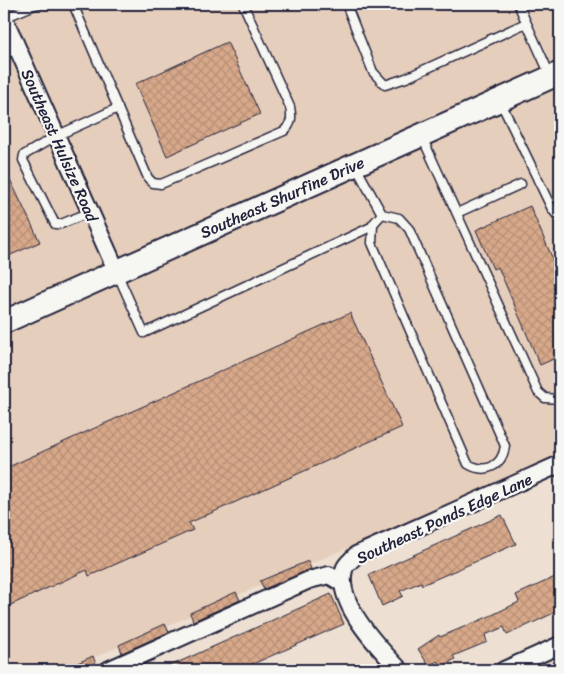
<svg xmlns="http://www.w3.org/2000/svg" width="564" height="674" font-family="Sriracha,sans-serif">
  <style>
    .built { fill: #e6cebc }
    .building { fill: url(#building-cross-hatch); stroke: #22223b }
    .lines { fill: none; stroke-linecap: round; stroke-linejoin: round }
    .lane-casing { stroke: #22223b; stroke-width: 11 }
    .street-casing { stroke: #22223b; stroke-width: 20 }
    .secondary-casing { stroke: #22223b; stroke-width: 26 }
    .lane { stroke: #f6f6f2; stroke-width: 8 }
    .street { stroke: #f6f6f2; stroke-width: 16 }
    .secondary { stroke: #f6f6f2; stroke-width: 22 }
    .labels { text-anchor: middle; stroke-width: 4.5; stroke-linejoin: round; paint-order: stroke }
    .street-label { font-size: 16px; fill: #22223b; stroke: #f6f6f2 }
  </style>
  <defs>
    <pattern id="building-cross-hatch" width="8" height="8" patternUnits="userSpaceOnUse" patternTransform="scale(1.25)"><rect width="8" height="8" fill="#d7a889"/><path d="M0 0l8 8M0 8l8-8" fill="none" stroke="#b89077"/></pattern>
  </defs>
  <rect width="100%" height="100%" fill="#eddfd2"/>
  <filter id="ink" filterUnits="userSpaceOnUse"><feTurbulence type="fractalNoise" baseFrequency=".02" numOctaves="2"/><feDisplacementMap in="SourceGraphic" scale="10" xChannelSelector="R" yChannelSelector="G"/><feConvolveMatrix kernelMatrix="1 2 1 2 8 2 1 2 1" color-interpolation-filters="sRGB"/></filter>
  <g filter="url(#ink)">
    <polygon class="built" points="4,4 560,4 560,456 65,670 4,670"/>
    <g class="building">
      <polygon points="227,42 260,114 167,156 135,84"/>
      <polygon points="4,167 40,242 4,258"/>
      <polygon points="530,206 560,276 560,356 540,365 498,267 493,269 476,230"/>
      <polygon points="350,313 402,427 189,523 193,530 89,576 87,570 4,608 4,469"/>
      <polygon points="502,515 516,544 422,585 421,582 400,591 403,596 382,606 369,575"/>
      <polygon points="308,561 311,569 264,589 260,581"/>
      <polygon points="555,577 560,589 560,610 507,635 504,627 485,635 487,642 453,656 455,659 442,667 437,661 429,666 418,649 439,635 440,637 490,616 519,602 516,595"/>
      <polygon points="236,592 240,600 193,621 190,613"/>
      <polygon points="331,594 344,624 239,670 161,670"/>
      <polygon points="165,624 169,632 122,653 119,645"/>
      <polygon points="93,656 98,670 62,670"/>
    </g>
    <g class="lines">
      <g class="lane-casing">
        <g id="lane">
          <path d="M73,4L148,178L153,183L161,184L284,131C292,124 292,117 290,107L243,4"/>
          <polyline points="346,4 373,72 385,85 406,78 526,23"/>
          <polyline points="518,4 550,75"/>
          <polyline points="4,18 37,4"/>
          <polyline points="4,55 17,48"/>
          <polyline points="500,101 552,209 560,219"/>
          <polyline points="422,137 538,392 545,398 560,399"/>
          <path d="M356,167L382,214L399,218L409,229L505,446C502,467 485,474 468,464L372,243L373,224L382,214"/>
          <polyline points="90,212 61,224 55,224 23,160 24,155 56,136 118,108"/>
          <polyline points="457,213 521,184"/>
          <polyline points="117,273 144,333 373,226"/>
        </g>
      </g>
      <g class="street-casing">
        <g id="street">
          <polyline points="4,18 117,272"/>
          <polyline points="108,670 309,580 329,575 342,583"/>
          <path d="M400,670C379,648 335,603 344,570C345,564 352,560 356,555L560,464"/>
          <polyline points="504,670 560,645"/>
        </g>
      </g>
      <g class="secondary-casing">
        <polyline id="secondary" points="4,322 560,73"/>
      </g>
      <use href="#lane" class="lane"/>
      <use href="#street" class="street"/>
      <use href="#secondary" class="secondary"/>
    </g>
  </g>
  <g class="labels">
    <g class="street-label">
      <text transform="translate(60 145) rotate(66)" y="6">Southeast Hulsize Road</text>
      <text transform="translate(282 197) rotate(-24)" y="6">Southeast Shurfine Drive</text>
      <text transform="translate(444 518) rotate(-25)" y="6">Southeast Ponds Edge Lane</text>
    </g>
  </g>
  <rect width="564" height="674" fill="none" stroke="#f6f6f2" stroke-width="20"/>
  <rect x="10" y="10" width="544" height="654" fill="none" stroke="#22223b" stroke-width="2" filter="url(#ink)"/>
</svg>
